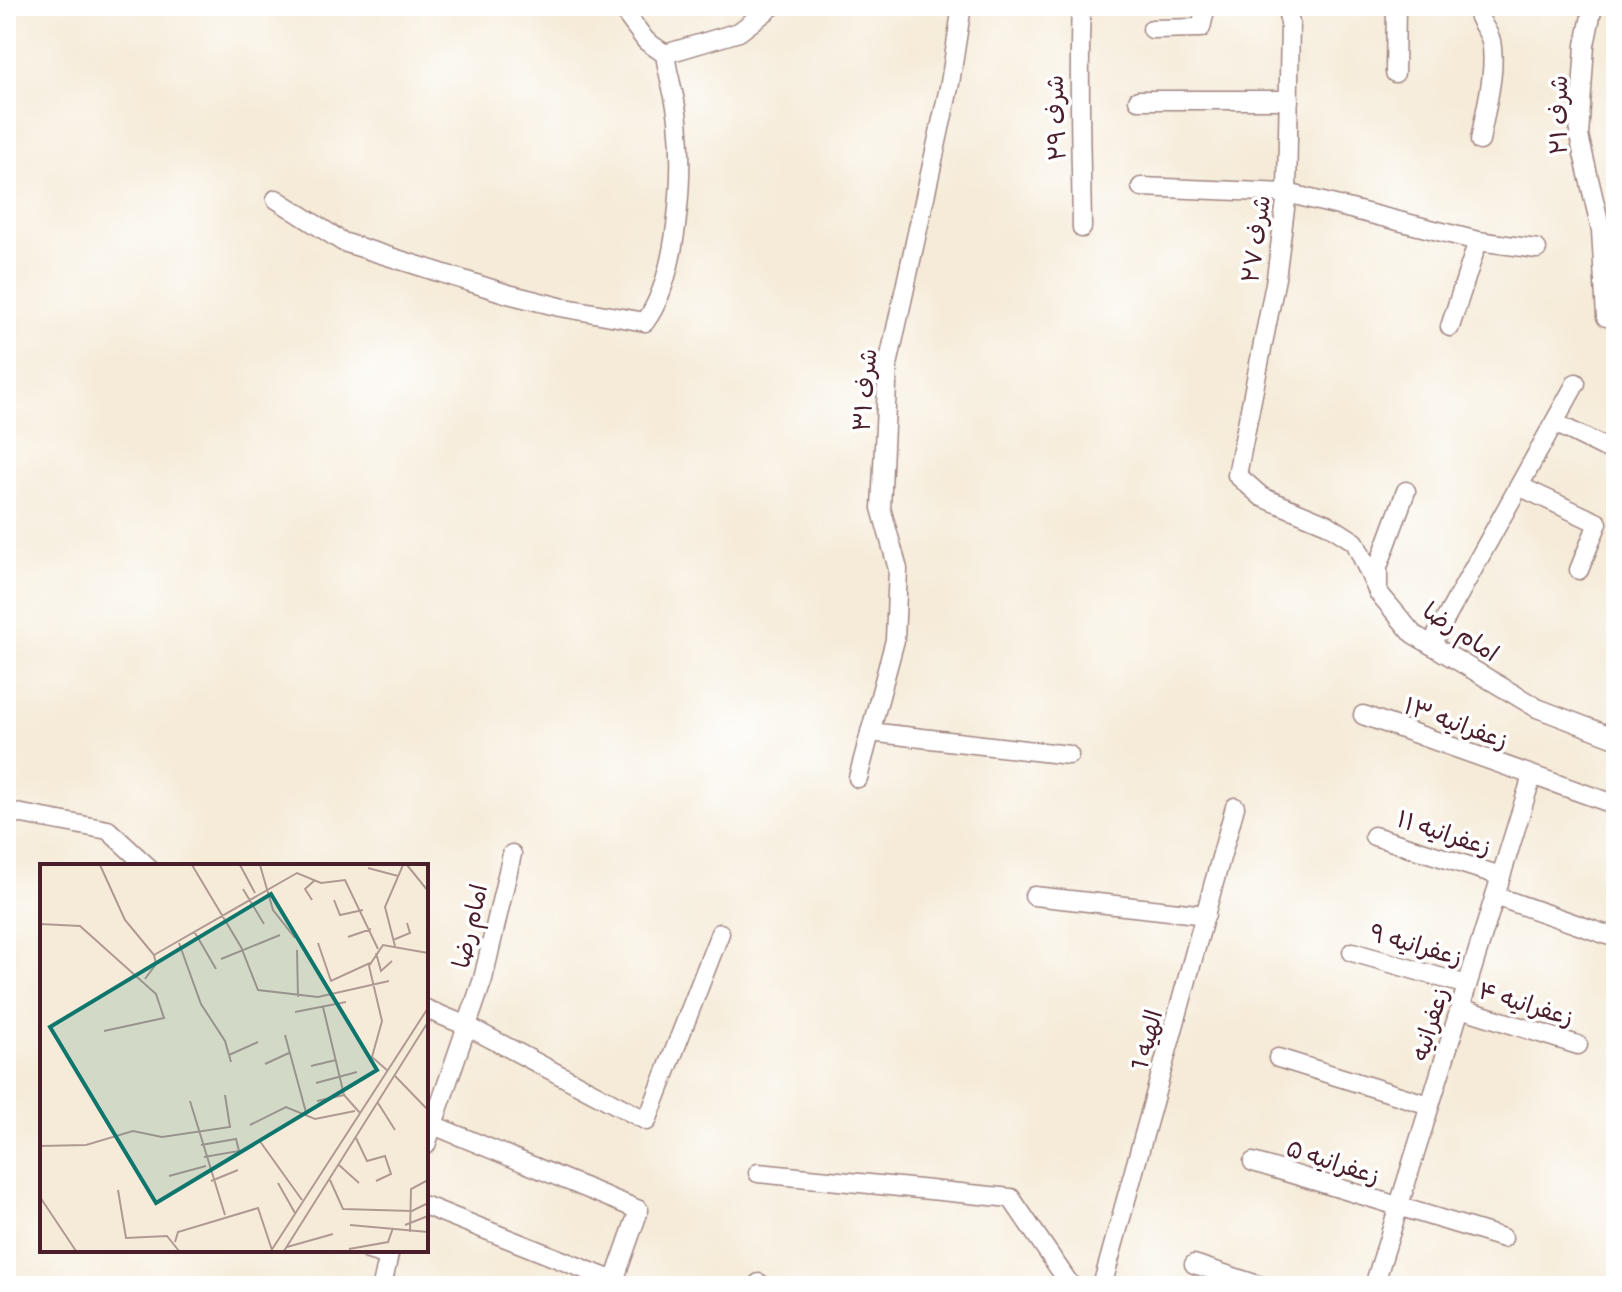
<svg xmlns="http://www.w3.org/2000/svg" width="1622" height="1292" font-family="Pangolin,'Playpen Sans Arabic',sans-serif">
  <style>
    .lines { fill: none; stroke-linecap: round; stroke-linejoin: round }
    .minor-casing { stroke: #a08582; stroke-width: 21 }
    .minor { stroke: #fff; stroke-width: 18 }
    .labels { text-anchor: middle; stroke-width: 7; stroke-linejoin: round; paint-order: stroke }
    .street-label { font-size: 24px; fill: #4a1f2b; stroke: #fff }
    .inset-road { fill: none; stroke: #b19993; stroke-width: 2 }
    .view { fill: #0f766e; fill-opacity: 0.15; stroke: #0f766e; stroke-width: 4 }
    .inset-edge { fill: none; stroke: #4a1f2b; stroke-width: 4 }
  </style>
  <rect width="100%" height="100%" fill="#fff"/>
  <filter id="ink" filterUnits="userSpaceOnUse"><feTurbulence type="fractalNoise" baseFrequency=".0125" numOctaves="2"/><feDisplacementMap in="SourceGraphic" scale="16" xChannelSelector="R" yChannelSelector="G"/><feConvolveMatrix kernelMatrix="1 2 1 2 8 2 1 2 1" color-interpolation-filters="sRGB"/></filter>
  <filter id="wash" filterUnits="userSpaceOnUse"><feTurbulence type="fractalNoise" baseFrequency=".006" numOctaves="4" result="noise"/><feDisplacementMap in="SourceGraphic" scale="32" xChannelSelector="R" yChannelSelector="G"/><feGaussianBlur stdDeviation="1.8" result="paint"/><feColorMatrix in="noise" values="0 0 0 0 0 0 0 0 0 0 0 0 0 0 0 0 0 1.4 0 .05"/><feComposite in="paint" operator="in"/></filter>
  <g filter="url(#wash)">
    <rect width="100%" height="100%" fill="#f5ebd8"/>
  </g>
  <g filter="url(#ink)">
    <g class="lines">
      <g class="minor-casing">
        <g id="minor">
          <path d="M1081,6C1078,80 1081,154 1082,228"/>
          <polyline points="1286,6 1290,23 1287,193 1276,278 1237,475 1262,497 1327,524 1355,542 1378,592 1413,634 1537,708 1616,738"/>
          <path d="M1478,6C1475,19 1488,28 1491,41C1497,71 1485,110 1480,141"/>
          <polyline points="1593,6 1585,45 1579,136 1601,230 1606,317"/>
          <polyline points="1152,29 1201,28 1206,6"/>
          <polyline points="665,54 739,32 773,6"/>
          <polyline points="1395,73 1396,6"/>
          <polyline points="1138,100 1289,100"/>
          <polyline points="1141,187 1287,193 1478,241 1537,249"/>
          <path d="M276,199L343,242L508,294L560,307L645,322C678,278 684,175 678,120C676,98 668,77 665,54L646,41L620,6"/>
          <polyline points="1450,327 1478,241"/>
          <polyline points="1555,423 1616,453"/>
          <polyline points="1521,487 1598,523 1579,570"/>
          <polyline points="1378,587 1378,567 1406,491"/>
          <polyline points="1431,645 1576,383"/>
          <polyline points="1363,715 1616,805"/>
          <polyline points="870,732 1069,755"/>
          <polyline points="858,778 895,640 898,569 881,508 888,365 950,83 962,6"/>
          <polyline points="6,811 108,830 147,866"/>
          <polyline points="1374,836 1501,876"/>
          <polyline points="1034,896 1206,915"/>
          <polyline points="1495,896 1616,938"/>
          <polyline points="1352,952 1467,985"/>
          <polyline points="1460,1008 1578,1045"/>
          <polyline points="426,1009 467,1026 647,1121 720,933"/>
          <polyline points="1278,1058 1429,1105"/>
          <polyline points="426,1145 483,979 512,854"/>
          <polyline points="1253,1162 1503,1238"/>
          <polyline points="758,1173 1011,1198 1071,1286"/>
          <polyline points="426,1206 614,1281 639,1210 433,1125"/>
          <polyline points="368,1250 388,1256"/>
          <polyline points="1194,1264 1261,1286"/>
          <polyline points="759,1283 759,1286"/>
          <polyline points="382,1286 390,1250"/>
          <polyline points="1102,1286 1235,807"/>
          <polyline points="1374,1286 1532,776"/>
        </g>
      </g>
      <use href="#minor" class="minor"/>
    </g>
  </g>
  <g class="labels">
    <g class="street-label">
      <text transform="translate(1559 115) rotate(-90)" y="8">شرف ۲۱</text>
      <text transform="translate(1056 118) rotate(-92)" y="8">شرف ۲۹</text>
      <text transform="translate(1256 239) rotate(-82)" y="8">شرف ۲۷</text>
      <text transform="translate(865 390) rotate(-85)" y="8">شرف ۳۱</text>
      <text transform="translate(1461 632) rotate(34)" y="8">امام رضا</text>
      <text transform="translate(1456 723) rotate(20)" y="8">زعفرانیه ۱۳</text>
      <text transform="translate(1444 833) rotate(18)" y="8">زعفرانیه ۱۱</text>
      <text transform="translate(470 926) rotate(-77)" y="8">امام رضا</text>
      <text transform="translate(1416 945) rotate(16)" y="8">زعفرانیه ۹</text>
      <text transform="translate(1526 1004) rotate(17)" y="8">زعفرانیه ۴</text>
      <text transform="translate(1430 1024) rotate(-73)" y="8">زعفرانیه</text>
      <text transform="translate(1147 1040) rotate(-75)" y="8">الهیه 1</text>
      <text transform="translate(1333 1162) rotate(18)" y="8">زعفرانیه ۵</text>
    </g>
  </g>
  <g transform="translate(40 864)">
    <rect width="388" height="388" fill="#f5ebd8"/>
    <path class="inset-road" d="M60,1L85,56L114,91L116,100L105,115M152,1L201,83L218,126L278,133L349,117M200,1L215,29M220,1L233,46L255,74M367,1L388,27M328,4L358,12M203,25L224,60M272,36L265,25L275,16M294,36L300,51L323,46M0,60L40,62L116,130L124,154L64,167M154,67L176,105M308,73L331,65M353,76L370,69L367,59M139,79L161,140L185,177L191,198M278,79L291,117L330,99M355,82L345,43L363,1M257,86L258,133M336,89L341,107L352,97M114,91L257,9L281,19L305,16L338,85M181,95L240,71M283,143L304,231L320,249M255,148L306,138M245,171L267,252M189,191L218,178M225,200L249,189M271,202L296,196M348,207L332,193L342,157L329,102L343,81L388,89M355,212L388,246M276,219L317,208M150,237L185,351M277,237L304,231M338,239L355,266M210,261L246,243L275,255L315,247M316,274L327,297L345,292L351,310L336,317M219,276L262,336M161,281L196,275L199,287L164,293M0,282L46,281L93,267L122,273L190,263L185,231M299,301L319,319M129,312L166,302M290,316L303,345L372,347L386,340M171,317L198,306M238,319L255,349M78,326L86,374L127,372L139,387M0,333L36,387M310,361L388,368M365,361L388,352M370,368L371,325L388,316M135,378L138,368L218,344L232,386M247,383L293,370M309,385L348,378L353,364M231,387L388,144M244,387L388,158"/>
    <path class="view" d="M231,30L337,206L116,339L10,163Z"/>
    <rect width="388" height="388" class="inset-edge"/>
  </g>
  <rect width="1622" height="1292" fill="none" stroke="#fff" stroke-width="32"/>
</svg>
